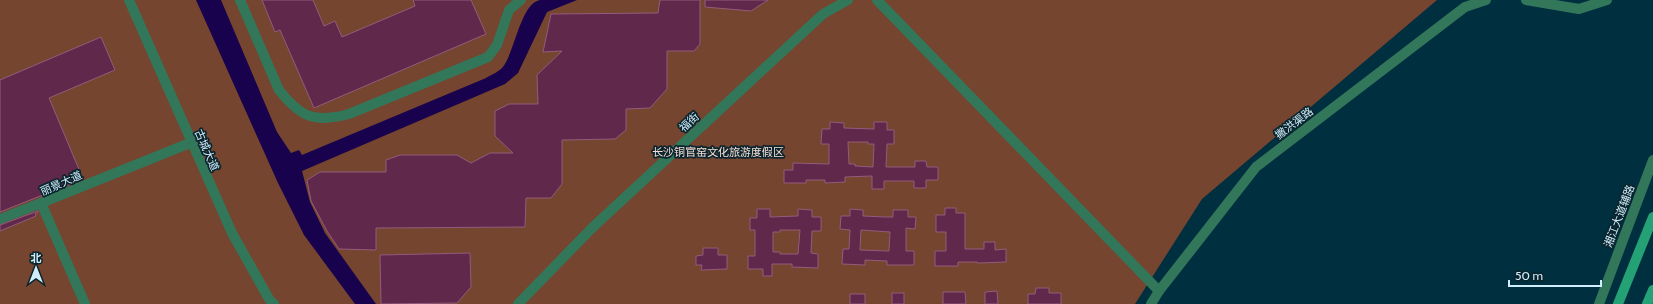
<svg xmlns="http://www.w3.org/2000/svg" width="1653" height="304" font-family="Cabin,'Noto Sans SC',sans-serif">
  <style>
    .green { fill: #75452f }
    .water { fill: #18014d }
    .building { fill: #60294b; stroke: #955a7d; fill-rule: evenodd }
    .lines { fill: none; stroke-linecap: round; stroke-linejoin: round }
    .minor { stroke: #33775b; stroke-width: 10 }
    .tertiary { stroke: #33775b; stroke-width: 10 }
    .secondary { stroke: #25a176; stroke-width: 10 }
    .labels { text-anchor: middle; stroke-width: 3.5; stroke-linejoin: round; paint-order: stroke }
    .street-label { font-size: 11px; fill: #d0eefb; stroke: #0b252e }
    .park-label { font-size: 11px; fill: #f7ded4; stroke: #0b252e }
  </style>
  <rect width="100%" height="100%" fill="#00303f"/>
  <polygon class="green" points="0,0 1437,0 1202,199 1135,304 0,304"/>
  <path class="water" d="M196,0H221L277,132L291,153L299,150L302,155L486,78C491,75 498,72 502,68C515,53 520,4 540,0C552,0 566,0 577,0L547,12L518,73L505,84L302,171L310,202L325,233L376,304H355L304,235L278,183Z"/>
  <g class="building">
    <polygon points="262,0 313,0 324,26 335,21 342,37 415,6 413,0 471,0 486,34 314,108 280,30 275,32"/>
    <polygon points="660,0 700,0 700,44 694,51 667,51 667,89 650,108 626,109 626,130 615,139 562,140 562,184 551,198 526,198 525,227 376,228 376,250 339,249 327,231 311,201 307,180 320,172 386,172 386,160 400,155 457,155 471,163 490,153 513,153 495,136 495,111 509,104 538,104 537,75 562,51 543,52 551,14 658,13"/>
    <polygon points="705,0 768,0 751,11 705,7"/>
    <polygon points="101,37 115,70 49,98 83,179 0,212 0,80"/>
    <path d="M830,122L844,123V128L874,129V122H887V130H894V144H887L886,167H915V161H926L927,167H938V180H926V188H914V181H884V189H872V176L845,177V182L825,183V180H806V183H784V170H793V163L829,164V144H821L822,129H830ZM848,142H868V144H874L873,167L855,166V164H849Z"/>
    <polygon points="945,208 956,208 956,213 965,213 965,249 984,249 984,242 995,242 995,250 1006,249 1006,262 977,263 977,262 958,262 958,266 935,266 935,251 946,251 946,232 936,232 936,215 945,215"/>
    <path d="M757,209H770V217L798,216V209L812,210V217H821V231H812L811,253L818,254V268L792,267V264H772V276H763V269H748V256H755V230H750V218H757ZM780,230H800L798,254H780V252H773V232H780Z"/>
    <path d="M850,209L863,210V216L885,217H893V210H908V217H916L915,229L906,228V251H914V265H887V261L865,260V265L842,264L843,249H849L850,230L840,229L841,216H850ZM861,230L890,232L889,251L860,250Z"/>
    <polygon points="38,211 38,212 35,214 36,216 0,231 0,225"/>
    <polygon points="703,248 718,248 718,255 727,255 727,269 701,270 702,265 696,265 696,256 703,255"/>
    <polygon points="470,253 471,287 457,303 381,304 380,255"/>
    <polygon points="1036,288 1049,288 1049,293 1061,293 1061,304 1028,304 1028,294 1035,294"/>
    <polygon points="997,291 998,304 985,304 985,292"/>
    <polygon points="943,292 965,292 966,304 943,304"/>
    <rect x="892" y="293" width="12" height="11"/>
    <rect x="850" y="294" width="15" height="10"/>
  </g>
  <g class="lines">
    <g class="minor">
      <path d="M240,0L279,90C301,118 315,123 349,114L488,57L497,45L509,10L521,0"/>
      <polyline points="877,0 1159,291"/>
      <polyline points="1526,0 1579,9 1607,0"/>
      <polyline points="0,219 41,203"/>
      <polyline points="85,304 41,203 190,143"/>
      <polyline points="1151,304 1159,291 1256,167 1465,7 1486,0"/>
    </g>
    <g class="tertiary">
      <polyline points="129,0 232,233 269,299 274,304"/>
      <polyline points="518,304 592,228 823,14 848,0"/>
      <polyline points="1599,304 1653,160"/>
    </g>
    <g class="secondary">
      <polyline points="1618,304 1653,217"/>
      <polyline points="1647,304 1653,290"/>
    </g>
  </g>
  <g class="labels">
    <g class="street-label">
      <text transform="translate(689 122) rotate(-43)" y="4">福街</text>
      <text transform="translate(1294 123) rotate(-37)" y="4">撇洪渠路</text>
      <text transform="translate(207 150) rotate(66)" y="4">古城大道</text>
      <text transform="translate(61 183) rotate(-24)" y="4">丽景大道</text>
      <text transform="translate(1619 216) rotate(-69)" y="4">湘江大道辅路</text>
    </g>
    <g class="park-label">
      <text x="718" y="156">长沙铜官窑文化旅游度假区</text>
    </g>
  </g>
  <g transform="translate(36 268)" stroke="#0b252e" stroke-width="3" paint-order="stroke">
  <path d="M0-3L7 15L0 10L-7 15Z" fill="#d0eefb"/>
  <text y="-6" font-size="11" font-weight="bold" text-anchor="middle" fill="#d0eefb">北</text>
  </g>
  <path d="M1509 280v6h92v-6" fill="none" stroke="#d0eefb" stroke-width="2"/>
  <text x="1515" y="280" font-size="12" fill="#d0eefb" stroke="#0b252e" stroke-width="3" paint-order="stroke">50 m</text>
</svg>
